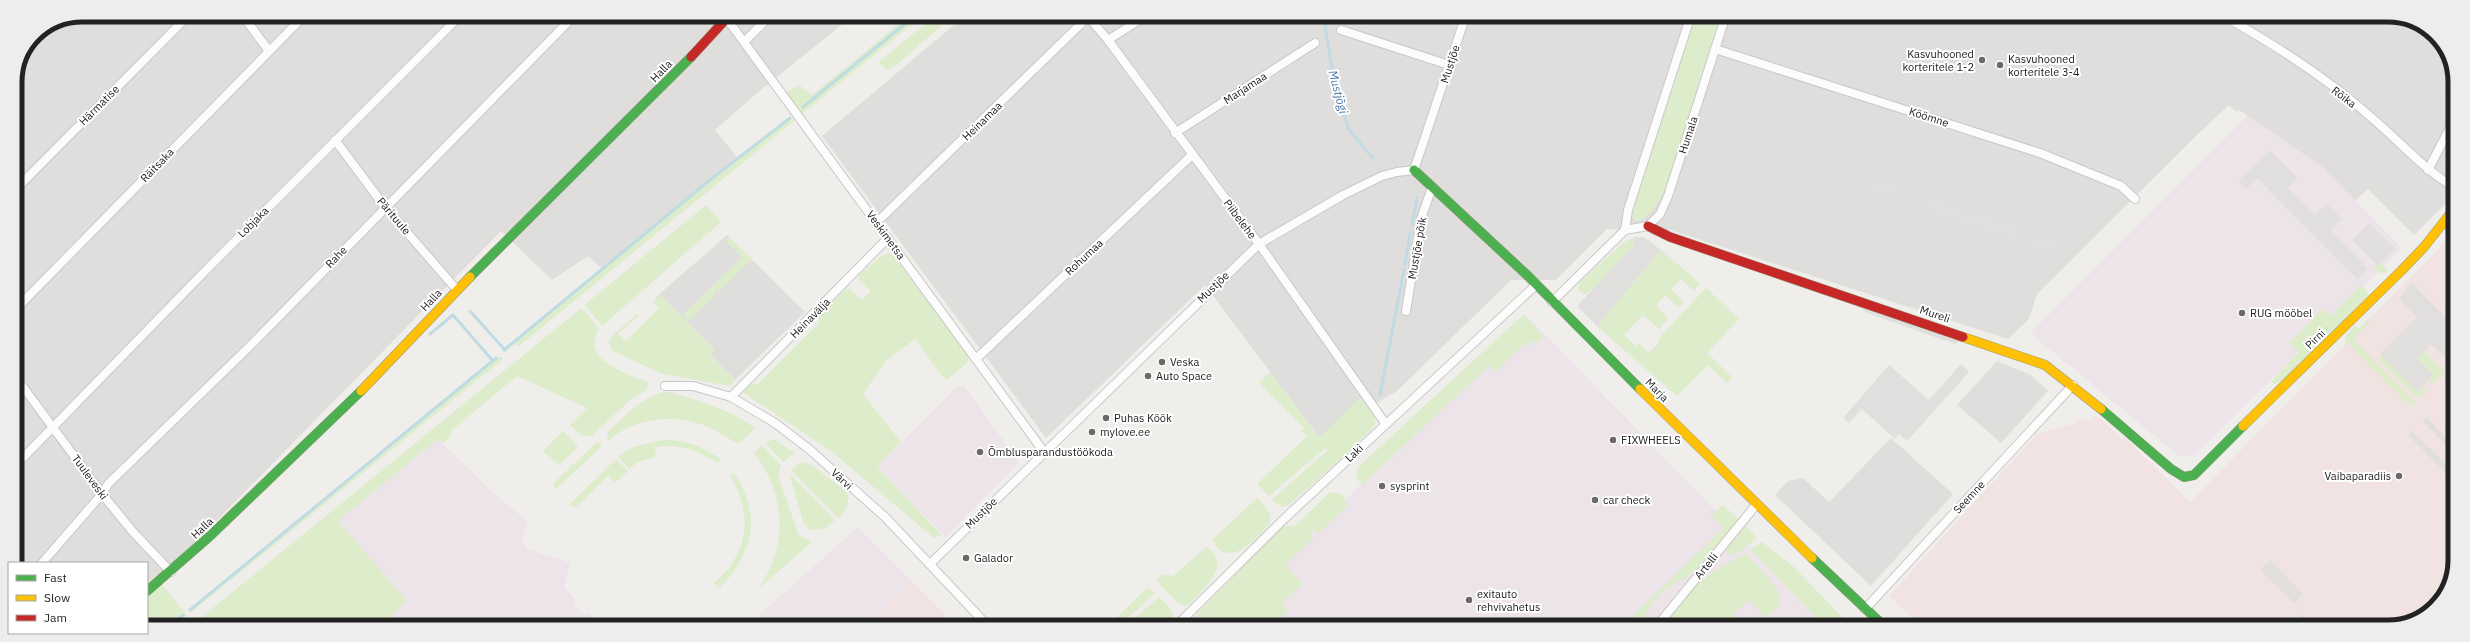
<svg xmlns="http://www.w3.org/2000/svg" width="2470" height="642" font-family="'IBM Plex Sans',sans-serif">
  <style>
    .residential { fill: #dfdedc }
    .commercial { fill: #f1e3e1 }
    .industrial { fill: #ede4e9 }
    .grass { fill: #ddeccb }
    .parking { fill: #e0dfde }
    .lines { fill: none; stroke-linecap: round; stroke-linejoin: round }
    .stream { stroke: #bfdbe3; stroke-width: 3 }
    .street-casing { stroke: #c9c8c7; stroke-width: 10 }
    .fast-casing { stroke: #999a82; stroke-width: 10 }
    .slow-casing { stroke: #999a82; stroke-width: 10 }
    .jam-casing { stroke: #999a82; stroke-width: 10 }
    .street { stroke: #fdfcfc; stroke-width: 8 }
    .fast { stroke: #4caf50; stroke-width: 9 }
    .slow { stroke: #ffc107; stroke-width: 9 }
    .jam { stroke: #c62828; stroke-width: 9 }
    .poi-dot { fill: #6a6968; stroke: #fff; stroke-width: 1.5 }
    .labels { text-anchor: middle; stroke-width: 4; stroke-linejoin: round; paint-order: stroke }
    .poi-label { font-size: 11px; fill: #222; stroke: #fff; text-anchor: start }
    .street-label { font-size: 11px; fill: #222; stroke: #fff }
    .water-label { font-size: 12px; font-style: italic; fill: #4a7aab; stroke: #fff }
    .rim { fill: none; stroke: #222; stroke-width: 5 }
  </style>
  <rect width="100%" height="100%" fill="#f0eeeb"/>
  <g class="residential">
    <polygon points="2405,17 2439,38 2455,77 2454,191 2445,204 2414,235 2368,189 2355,201 2322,167 2239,110 2236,112 2229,105 2198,134 2037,294 2029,319 2008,339 1670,230 1607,229 1556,280 1511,280 1397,391 1319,437 1205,285 1046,438 822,136 961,19"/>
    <polygon points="849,19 763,88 715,130 737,157 603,269 588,256 552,280 501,231 177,561 147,582 147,563 15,563 15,82 20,56 35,34 56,20"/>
    <polygon points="727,235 805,312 735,380 655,298"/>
    <polygon points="1997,361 2031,375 2048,391 2001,443 1957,405"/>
    <polygon points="1891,438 1953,494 1871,586 1775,495 1788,481 1803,478 1829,502"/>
  </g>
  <g class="commercial">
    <polygon points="2454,233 2453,577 2429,613 2388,627 1922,627 1889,596 2037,434 2073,424 2078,419 2091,420 2096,415 2122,439 2124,437 2190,502"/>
    <polygon points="912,581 956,626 865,626"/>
  </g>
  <g class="industrial">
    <polygon points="2247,116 2322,167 2402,248 2195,455 2179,456 2030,333"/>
    <polygon points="1532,321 1827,626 1213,626"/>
    <polygon points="964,386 1019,462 946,537 877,467 957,387"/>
    <polygon points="438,439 495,495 528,521 522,539 528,549 571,563 564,587 576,600 574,603 584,615 588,612 600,625 382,625 407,601 338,521"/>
    <polygon points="858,527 912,581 865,626 748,625"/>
    <polygon points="627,619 628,625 605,625"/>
  </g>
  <g class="grass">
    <path d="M1693,18H1720L1666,186C1659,200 1653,218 1635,221L1630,213Z"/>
    <polygon points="905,19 918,19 801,115 786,93 799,85 812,95"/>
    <polygon points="931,19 949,19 899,63 887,70 879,63 880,61"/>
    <polygon points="790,118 795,120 519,346 514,344 504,353 504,349 539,323 715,176"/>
    <polygon points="706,205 721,222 602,326 585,305 587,303"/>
    <polygon points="729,237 752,259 720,290 715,290 715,295 688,321 683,315 742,257 726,241"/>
    <polygon points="1634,237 1635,244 1593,289 1585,294 1579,291 1578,284 1624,242"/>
    <polygon points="1661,250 1700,283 1694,291 1681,279 1671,289 1684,302 1679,308 1665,295 1656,306 1668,318 1659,329 1643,315 1624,335 1636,346 1639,343 1649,353 1658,343 1660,337 1706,288 1739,319 1707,353 1732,377 1727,383 1708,365 1677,396 1599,328 1600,322"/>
    <polygon points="891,253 969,355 967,363 947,380 942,376 915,339 886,361 863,394 901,442 877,467 942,535 934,538 832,452 741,391 749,383 758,384 819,323 817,316 846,289 850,289 862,300 871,291 859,280 859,275 881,256"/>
    <polygon points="2379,262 2388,270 2389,272 2381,273 2373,267"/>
    <polygon points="2361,285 2370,294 2283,380 2274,384 2271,381 2298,352 2289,343 2322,309 2330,316"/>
    <polygon points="660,295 715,350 710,355 735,380 730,386 662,374 611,350 609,342 611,337 637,314 640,314 618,334 626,341 659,308 653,302 648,307"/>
    <path d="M580,309L585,311L599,329C580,359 624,373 645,381L648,383L647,389L629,401L592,436H582L570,425L587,408L517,376L451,431V437L444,443L438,439L338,521L407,601L382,625H192Z"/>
    <polygon points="1524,314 1544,337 1537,343 1534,340 1528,346 1525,343 1495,372 1489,366 1363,484 1356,478 1358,467"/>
    <polygon points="2368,319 2371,321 2353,339 2416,403 2411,407 2345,341 2345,336 2355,326 2359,329"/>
    <polygon points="2388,351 2417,391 2422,387 2426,391 2417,399 2378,360"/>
    <polygon points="2424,351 2445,372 2433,384 2429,380 2433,375 2409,356 2419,356"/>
    <polygon points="503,357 501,361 190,613 190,610 496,358"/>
    <path d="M1270,372L1319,438L1362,396C1367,404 1377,414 1375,424C1373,431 1301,494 1289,505C1281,509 1278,505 1272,499L1328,450L1325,448L1269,496L1257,484L1307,436L1302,431L1304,428L1259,383Z"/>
    <path d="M665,392C682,393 745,416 755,429L738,444C728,438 717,431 706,426C674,413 633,418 608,441L607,433C623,418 642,396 665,392Z"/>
    <polygon points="563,431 578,447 559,465 543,451"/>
    <polygon points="774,439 795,453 783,462 765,443"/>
    <path d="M662,440C685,439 702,446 721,459L717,463C697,450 679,443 655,447L656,457L638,462L629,469L618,456L633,447Z"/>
    <polygon points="597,442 602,446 556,489 554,488 553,484"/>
    <path d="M762,445L781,465L778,475L799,536L812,542L757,590C789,548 786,494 754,453Z"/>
    <polygon points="616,459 628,471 615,483 608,476 577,507 569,505"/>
    <path d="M801,462L810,464L846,491C851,502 846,510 838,518L791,470Z"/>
    <path d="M734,473C762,513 754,555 719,588L714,583C748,556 754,512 730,476Z"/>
    <polygon points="789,473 835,520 825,529 810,530 803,522"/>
    <polygon points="1330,492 1341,494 1348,505 1318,534 1313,529 1310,533 1314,537 1285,565 1302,584 1283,602 1288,611 1275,624 1271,622 1268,626 1186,626 1269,539 1283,526 1295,526"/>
    <path d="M1257,498C1265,506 1274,513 1269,525C1255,538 1239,561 1219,550L1212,540Z"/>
    <path d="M1723,505L1738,519C1726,536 1710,557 1694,571C1688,577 1681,579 1674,584C1657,594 1648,610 1639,626H1635L1638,623L1634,615L1723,528L1711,515Z"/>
    <polygon points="1746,526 1757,538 1740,552 1727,555 1726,548"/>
    <polygon points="1762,542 1794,567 1845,620 1842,626 1824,626 1750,549"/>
    <path d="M1206,547C1234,564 1203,588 1191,603L1186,606L1179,604L1157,582V579L1162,574L1173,576Z"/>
    <path d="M1746,553L1766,574L1781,597C1779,607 1773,613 1764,617L1749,600L1733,614L1745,626H1664L1698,583L1711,573Z"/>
    <polygon points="162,584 187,616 176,625 147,625 147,596"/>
    <polygon points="1147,588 1156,593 1118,626 1108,626"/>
    <path d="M1159,597C1168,606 1181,615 1167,626H1126Z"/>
  </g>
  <g class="parking">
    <polygon points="2442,74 2455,81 2455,109 2432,88"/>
    <polygon points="2270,151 2297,177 2288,188 2315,215 2327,204 2342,219 2331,231 2368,269 2358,280 2257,178 2246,189 2238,181"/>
    <polygon points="1871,176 2062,240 2056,257 2028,247 2032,236 2019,232 2015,243 1921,211 1924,202 1908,197 1896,193 1893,202 1865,193"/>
    <polygon points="2369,223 2395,249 2378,266 2352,240"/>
    <polygon points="1634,237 1644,237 1661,250 1600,322 1599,328 1577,306 1635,244"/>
    <polygon points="2411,283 2454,325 2454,366 2431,344 2417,358 2433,375 2417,392 2380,354 2417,317 2399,299"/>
    <polygon points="1861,308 1960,341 1955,344 1867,313"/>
    <polygon points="1961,364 1969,372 1907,441 1899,434 1895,439 1862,409 1849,423 1843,418 1889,365 1929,400"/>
    <polygon points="2426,417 2453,444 2453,452 2422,421"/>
    <polygon points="2412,431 2453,471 2453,480 2408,435"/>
    <polygon points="2270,560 2303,594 2294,603 2260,570"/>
    <polygon points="2302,614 2314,627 2289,627"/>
  </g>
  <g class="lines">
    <g class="stream">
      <polyline points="1324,19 1334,81 1349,130 1373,158"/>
      <polyline points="803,107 911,19"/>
      <polyline points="1412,225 1417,197"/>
      <polyline points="1405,264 1410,234"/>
      <polyline points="470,311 504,349"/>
      <polyline points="430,334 453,315 493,361"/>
      <polyline points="504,350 715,176 790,118"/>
      <polyline points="1380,395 1404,270"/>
      <polyline points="190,610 496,358"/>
      <polyline points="171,625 183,615"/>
    </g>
    <g class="street-casing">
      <g id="street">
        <path d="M2225,17C2279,47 2334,83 2380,125C2405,147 2425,170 2454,187"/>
        <polyline points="727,19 1044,452"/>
        <polyline points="1090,19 1108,40 1259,244 1385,423"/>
        <polyline points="246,20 269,51"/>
        <polyline points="1341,30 1449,65"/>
        <polyline points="1108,40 1141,19"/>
        <polyline points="744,42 767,19"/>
        <polyline points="1715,49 2040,153 2121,186 2135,199"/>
        <polyline points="1175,133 1315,43"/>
        <polyline points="335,140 385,207 457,290"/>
        <polyline points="2428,170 2455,118"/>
        <polyline points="15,190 184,20"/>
        <polyline points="876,223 1086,19"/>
        <polyline points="1625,230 1628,210 1690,18"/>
        <polyline points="1552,302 1625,230 1648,226 1660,214 1668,196 1725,18"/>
        <polyline points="15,310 300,20"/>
        <polyline points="1406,311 1421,219 1432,187"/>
        <polyline points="976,359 1192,155"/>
        <polyline points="15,376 102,494 133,532 171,572"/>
        <polyline points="665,386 693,386 731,397 775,423 809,449 885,517 988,626"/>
        <polyline points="731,397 888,238"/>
        <polyline points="15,466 212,264 456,20"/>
        <polyline points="42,563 102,494 108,484 253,343 571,19"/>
        <polyline points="930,564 1259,244 1343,195 1382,176 1397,172 1414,170 1465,18"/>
        <polyline points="1865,609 2073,385"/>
        <polyline points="1176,626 1284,519 1536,285"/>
        <polyline points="1657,626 1756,505"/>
      </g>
    </g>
    <g class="fast-casing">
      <g id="fast">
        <polyline points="1414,170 1527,275 1640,389"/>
        <polyline points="470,277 691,57"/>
        <polyline points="2101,409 2171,469 2184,477 2194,475 2243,426"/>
        <polyline points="1812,558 1885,627"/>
        <polyline points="147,591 210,536 361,391"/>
      </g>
    </g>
    <g class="slow-casing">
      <g id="slow">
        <polyline points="1963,337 2045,365 2101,409"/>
        <polyline points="1640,389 1812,558"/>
        <polyline points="361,391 470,277"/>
        <polyline points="2243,426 2401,271 2424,247 2454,209"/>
      </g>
    </g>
    <g class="jam-casing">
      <g id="jam">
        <polyline points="691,57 726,19"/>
        <polyline points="1648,226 1670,237 1963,337"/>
      </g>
    </g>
    <use href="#street" class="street"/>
    <use href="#fast" class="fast"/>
    <use href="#slow" class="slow"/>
    <use href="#jam" class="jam"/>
  </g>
  <g class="poi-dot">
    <circle cx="1982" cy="60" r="4"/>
    <circle cx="2000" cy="65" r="4"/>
    <circle cx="2242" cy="313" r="4"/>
    <circle cx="1162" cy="362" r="4"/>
    <circle cx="1148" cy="376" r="4"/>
    <circle cx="1106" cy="418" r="4"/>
    <circle cx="1092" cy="432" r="4"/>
    <circle cx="1613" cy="440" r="4"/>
    <circle cx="980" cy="452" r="4"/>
    <circle cx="2399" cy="476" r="4"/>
    <circle cx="1382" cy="486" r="4"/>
    <circle cx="1595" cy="500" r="4"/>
    <circle cx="966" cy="558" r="4"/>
    <circle cx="1469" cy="600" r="4"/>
  </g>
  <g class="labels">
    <g class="poi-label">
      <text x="1974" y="58" text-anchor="end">Kasvuhooned<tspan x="1974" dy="13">korteritele 1-2</tspan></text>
      <text x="2008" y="63">Kasvuhooned<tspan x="2008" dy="13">korteritele 3-4</tspan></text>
      <text x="2250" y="317">RUG mööbel</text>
      <text x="1170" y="366">Veska</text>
      <text x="1156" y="380">Auto Space</text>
      <text x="1114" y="422">Puhas Köök</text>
      <text x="1100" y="436">mylove.ee</text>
      <text x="1621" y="444">FIXWHEELS</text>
      <text x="988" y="456">Õmblusparandustöökoda</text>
      <text x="2391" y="480" text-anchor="end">Vaibaparadiis</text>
      <text x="1390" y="490">sysprint</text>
      <text x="1603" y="504">car check</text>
      <text x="974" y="562">Galador</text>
      <text x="1477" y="598">exitauto<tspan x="1477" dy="13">rehvivahetus</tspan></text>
    </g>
    <g class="street-label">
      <text transform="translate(1450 64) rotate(-72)" y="4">Mustjõe</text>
      <text transform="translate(661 71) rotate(-46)" y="4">Halla</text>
      <text transform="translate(1245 88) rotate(-33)" y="4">Marjamaa</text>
      <text transform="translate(2344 97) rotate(37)" y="4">Rõika</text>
      <text transform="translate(99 105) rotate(-45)" y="4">Härmatise</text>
      <text transform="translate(1929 117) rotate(18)" y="4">Köömne</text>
      <text transform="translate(982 121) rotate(-44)" y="4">Heinamaa</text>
      <text transform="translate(1688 135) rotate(-72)" y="4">Humala</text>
      <text transform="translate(157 165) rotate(-46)" y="4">Räitsaka</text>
      <text transform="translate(394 216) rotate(50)" y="4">Pärituule</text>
      <text transform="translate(1240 219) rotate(53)" y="4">Piibelehe</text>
      <text transform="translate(253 222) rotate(-45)" y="4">Lobjaka</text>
      <text transform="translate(886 235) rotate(54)" y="4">Veskimetsa</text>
      <text transform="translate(1417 248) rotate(-80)" y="4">Mustjõe põik</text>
      <text transform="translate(336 257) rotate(-46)" y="4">Rahe</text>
      <text transform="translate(1084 257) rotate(-43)" y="4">Rohumaa</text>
      <text transform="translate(1213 287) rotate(-44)" y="4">Mustjõe</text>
      <text transform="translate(431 300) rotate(-47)" y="4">Halla</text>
      <text transform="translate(1935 314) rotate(19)" y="4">Mureli</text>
      <text transform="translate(810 318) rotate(-45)" y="4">Heinavälja</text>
      <text transform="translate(2315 339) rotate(-44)" y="4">Pirni</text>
      <text transform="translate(1657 390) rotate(45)" y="4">Marja</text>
      <text transform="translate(1354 453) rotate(-43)" y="4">Laki</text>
      <text transform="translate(90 477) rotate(54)" y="4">Tuuleveski</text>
      <text transform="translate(842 479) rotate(43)" y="4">Värvi</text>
      <text transform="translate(1969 497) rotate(-47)" y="4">Seemne</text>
      <text transform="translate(981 513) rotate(-44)" y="4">Mustjõe</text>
      <text transform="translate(202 528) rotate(-43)" y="4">Halla</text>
      <text transform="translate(1706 566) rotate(-51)" y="4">Artelli</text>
    </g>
    <g class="water-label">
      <text transform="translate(1338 92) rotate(75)" y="4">Mustjõgi</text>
    </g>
  </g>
  <path d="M0 0H2470V642H0ZM82 22H2388A60 60 0 0 1 2448 82V560A60 60 0 0 1 2388 620H82A60 60 0 0 1 22 560V82A60 60 0 0 1 82 22Z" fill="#ededed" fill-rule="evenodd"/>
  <path class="rim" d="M82 22H2388A60 60 0 0 1 2448 82V560A60 60 0 0 1 2388 620H82A60 60 0 0 1 22 560V82A60 60 0 0 1 82 22Z"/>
  <rect x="8" y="562" width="140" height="72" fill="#ffffff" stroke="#a7a7a7"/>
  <rect x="16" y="575" width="20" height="6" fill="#4caf50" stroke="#a7a7a7"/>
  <text x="44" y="582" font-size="12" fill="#222222">Fast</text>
  <rect x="16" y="595" width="20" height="6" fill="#ffc107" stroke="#a7a7a7"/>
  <text x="44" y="602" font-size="12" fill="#222222">Slow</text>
  <rect x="16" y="615" width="20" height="6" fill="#c62828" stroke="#a7a7a7"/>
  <text x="44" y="622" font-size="12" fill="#222222">Jam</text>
</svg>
